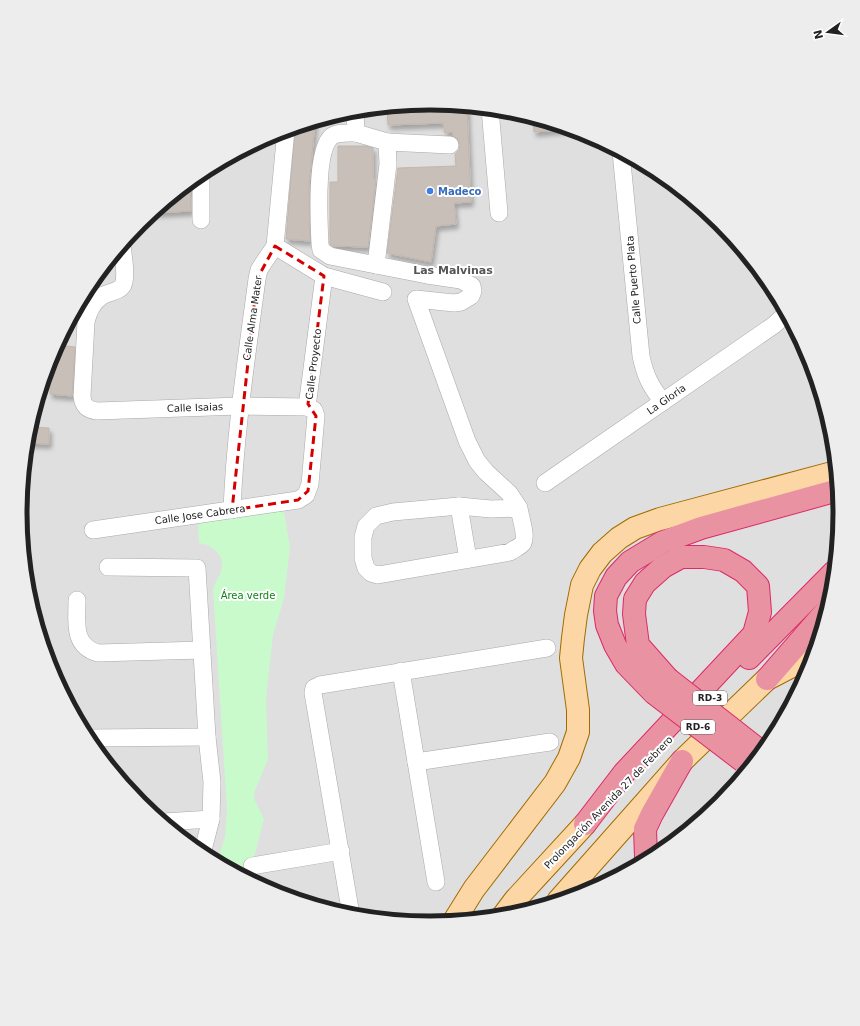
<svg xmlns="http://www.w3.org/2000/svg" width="860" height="1026" font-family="'DejaVu Sans',sans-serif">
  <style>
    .residential { fill: #e0dfdf }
    .park { fill: #c8facc }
    .building { fill: #c7bfb8; stroke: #c4b6ab; filter: url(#shadow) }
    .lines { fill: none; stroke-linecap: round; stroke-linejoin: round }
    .minor-casing { stroke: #a9a9a9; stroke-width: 18 }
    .major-casing { stroke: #a06b00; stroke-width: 24 }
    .highway-casing { stroke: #dc2a67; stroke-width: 24 }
    .minor { stroke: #fff; stroke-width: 17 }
    .major { stroke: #fcd6a4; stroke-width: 22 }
    .highway { stroke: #e892a2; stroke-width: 22 }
    .highway-bridge-casing { stroke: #dc2a67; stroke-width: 24; stroke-linecap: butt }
    .highway-bridge { stroke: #e892a2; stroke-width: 22 }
    .marked { fill: none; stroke: #d40000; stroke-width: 3; stroke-dasharray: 8 5; stroke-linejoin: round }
    .shop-dot { fill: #3f7fe0; stroke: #fff; stroke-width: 1.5 }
    .labels { text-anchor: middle; stroke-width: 4; stroke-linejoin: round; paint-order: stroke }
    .shield { fill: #fff; stroke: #646464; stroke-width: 1 }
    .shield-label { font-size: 9px; font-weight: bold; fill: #222 }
    .shop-label { font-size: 10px; font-weight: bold; fill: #366cbe; stroke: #fff; text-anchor: start }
    .street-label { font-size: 10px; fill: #222; stroke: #fff }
    .park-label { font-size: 10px; fill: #0c8416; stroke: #fff }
    .neighbourhood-label { font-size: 11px; font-weight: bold; fill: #555; stroke: #fff }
    .rim { fill: none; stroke: #222; stroke-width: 5 }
  </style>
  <defs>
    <filter id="shadow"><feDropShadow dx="2.5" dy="4.5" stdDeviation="2" flood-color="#0004"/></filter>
  </defs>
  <rect width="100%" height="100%" fill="#f2efe9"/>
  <circle class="residential" cx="430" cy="513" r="409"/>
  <path class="park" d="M284,511L290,548L284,598L273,635L266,699L268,759L254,793L255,801L264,819L249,877L251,880L217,862L225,837L227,810L213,589C215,582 219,578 221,571C226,556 213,545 199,543L198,523Z"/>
  <g class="building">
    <polygon points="467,108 471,202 454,203 456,224 436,226 431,262 387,253 398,168 456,166 455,154 459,150 460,145 459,140 453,136 453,132 445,133 443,123 388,125 387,110"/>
    <polygon points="533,118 568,129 534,132"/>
    <polygon points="315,121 309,186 310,241 286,239 295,127"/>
    <polygon points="338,146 366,146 373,148 373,178 376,179 368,247 333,246 330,244 330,182 338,182"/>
    <polygon points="190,182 191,211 152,213 188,184"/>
    <polygon points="57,345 75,347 72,396 50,394 50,379 53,379 55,349"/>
    <polygon points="30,427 49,428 49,444 27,443"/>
  </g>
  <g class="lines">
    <g class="minor-casing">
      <g id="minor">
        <polyline points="490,109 499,213"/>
        <polyline points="355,110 356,133 387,142 388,164 376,265"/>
        <path d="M356,133C349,133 338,132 332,136C315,149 319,223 320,244L321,250L330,256L427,275L461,280L472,286L473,291L471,296L461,302L454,303L416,299L467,441L477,461L486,472L509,493L519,508L491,509L459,506L393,512L376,516L366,526L363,537V558L366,568L371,573L378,575L510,552C514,549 520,547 523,543C527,536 520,516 519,508"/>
        <polyline points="387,142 450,145"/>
        <path d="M621,152L641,356C645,375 650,386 663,402"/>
        <polyline points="201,173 201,220"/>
        <path d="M122,245C123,255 127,276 123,285C119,292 108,292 102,296C93,302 88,313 86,322L82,396C83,406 87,410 97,411L240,406L307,407"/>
        <polyline points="275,246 324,276 383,292"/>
        <polyline points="545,483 774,325 786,314"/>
        <polyline points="459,506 468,559"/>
        <path d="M232,510C235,432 247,355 257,279L259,270L264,262L275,246L286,130"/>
        <polyline points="93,530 298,500 306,495 310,484 316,416 314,410 307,407 324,276"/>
        <polyline points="108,567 197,568 207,737 212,782 211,819 202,854"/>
        <path d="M77,600C77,621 72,646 98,653L202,650"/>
        <polyline points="401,671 436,882"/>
        <polyline points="88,738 207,737"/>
        <polyline points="416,762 550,742"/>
        <polyline points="164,822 211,819"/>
        <polyline points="252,866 341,851"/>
        <polyline points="351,915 313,693 314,688 320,685 547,648"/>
      </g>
    </g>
    <g class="major-casing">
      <g id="major">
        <polyline points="558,901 682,761 767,679 813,655"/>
        <polyline points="503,916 515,900 585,824"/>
        <polyline points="454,921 474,889 555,783 569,758 578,732 578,710 571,658 573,638 576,615 582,585 590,569 602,553 619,538 635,528 660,519 836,472"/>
      </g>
    </g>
    <g class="highway-casing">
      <g id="highway">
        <polyline points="749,658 834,572"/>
        <polyline points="767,679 827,610"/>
        <polyline points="654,693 626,664 615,645 607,625 605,611 606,596 616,577 630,562 663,542 701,528 838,490"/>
        <polyline points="585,824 624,773 754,634 760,612 758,586 743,571 724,560 704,557 681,557 663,567 645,583 635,599 634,614 638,645 668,679"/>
        <polyline points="647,860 646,857 645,829 652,814 682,761"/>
      </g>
    </g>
    <use href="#minor" class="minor"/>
    <use href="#major" class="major"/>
    <use href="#highway" class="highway"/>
    <g class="highway-bridge-casing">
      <g id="highway-bridge">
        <polyline points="668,679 759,750"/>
        <polyline points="654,693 743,761"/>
      </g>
    </g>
    <use href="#highway-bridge" class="highway-bridge"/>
  </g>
  <path class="marked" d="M275,246L324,276L308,404L316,416L308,491L298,500L232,510L257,279Z"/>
  <circle class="shop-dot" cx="430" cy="191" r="4"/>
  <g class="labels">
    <g class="shield">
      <rect x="693" y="691" width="34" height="14" rx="3"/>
      <rect x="681" y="720" width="34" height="14" rx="3"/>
    </g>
    <g class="shield-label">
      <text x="710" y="701">RD-3</text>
      <text x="698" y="730">RD-6</text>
    </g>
    <g class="shop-label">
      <text x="438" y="195">Madeco</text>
    </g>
    <g class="street-label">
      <text transform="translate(633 280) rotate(-95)" y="4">Calle Puerto Plata</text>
      <text transform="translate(252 318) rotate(-82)" y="4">Calle Alma Mater</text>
      <text transform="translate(313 364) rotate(-83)" y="4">Calle Proyecto</text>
      <text transform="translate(666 399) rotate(-35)" y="4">La Gloria</text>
      <text transform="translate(195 407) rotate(-2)" y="4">Calle Isaias</text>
      <text transform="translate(200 514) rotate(-8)" y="4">Calle Jose Cabrera</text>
      <text transform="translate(608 802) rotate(-46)" y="4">Prolongación Avenida 27 de Febrero</text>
    </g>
    <g class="park-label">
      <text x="248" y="599">Área verde</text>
    </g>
    <g class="neighbourhood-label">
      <text x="453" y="274">Las Malvinas</text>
    </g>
  </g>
  <path d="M0 0H860V1026H0ZM27 513a403 403 0 1 1 806 0a403 403 0 1 1-806 0Z" fill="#ededed" fill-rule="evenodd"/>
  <path class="rim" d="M27 513a403 403 0 1 1 806 0a403 403 0 1 1-806 0Z"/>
  <g transform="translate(828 32) rotate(256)" stroke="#ffffff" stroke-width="3" paint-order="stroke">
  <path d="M0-3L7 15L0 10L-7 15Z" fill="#222222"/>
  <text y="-6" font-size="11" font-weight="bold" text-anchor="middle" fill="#222222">N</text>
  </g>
</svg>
